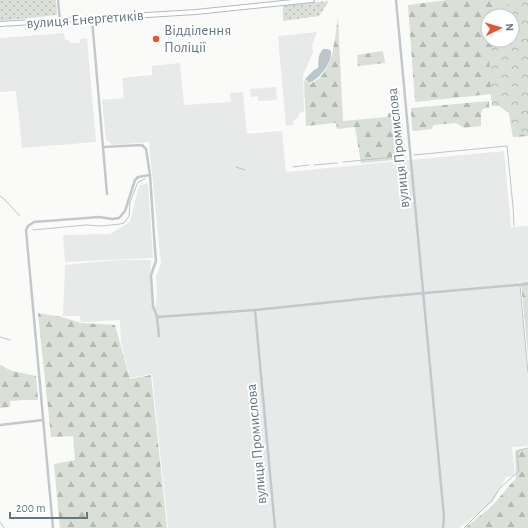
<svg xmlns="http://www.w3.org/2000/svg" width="528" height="528" font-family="'Alegreya Sans',sans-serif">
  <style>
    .built { fill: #e8e9e9 }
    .grass { fill: url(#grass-dots) }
    .forest { fill: url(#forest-firs); fill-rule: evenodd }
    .park { fill: url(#park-crowns) }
    .water { fill: #bbc7cb }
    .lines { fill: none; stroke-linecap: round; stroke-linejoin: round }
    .stream { stroke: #bbc7cb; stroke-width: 1 }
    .secondary-casing { stroke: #b3babf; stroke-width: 6 }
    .street { stroke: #c3c8cc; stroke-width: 2.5 }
    .secondary { stroke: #fff; stroke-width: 4 }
    .poi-dot { fill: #e4572e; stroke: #fff; stroke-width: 1.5 }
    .labels { text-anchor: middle; stroke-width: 4; stroke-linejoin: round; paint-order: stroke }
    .street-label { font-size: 15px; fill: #657683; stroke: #fff }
    .poi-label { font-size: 15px; fill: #657683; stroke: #fff; text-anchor: start }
  </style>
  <defs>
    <pattern id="grass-dots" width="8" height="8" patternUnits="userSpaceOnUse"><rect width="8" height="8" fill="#dadfd7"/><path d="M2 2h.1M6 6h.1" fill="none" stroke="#b4b9b4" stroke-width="1.8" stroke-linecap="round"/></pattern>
    <pattern id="forest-firs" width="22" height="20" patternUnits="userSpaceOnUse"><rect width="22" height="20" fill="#dadfd7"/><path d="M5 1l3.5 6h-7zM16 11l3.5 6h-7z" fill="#b4b9b4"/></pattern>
    <pattern id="park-crowns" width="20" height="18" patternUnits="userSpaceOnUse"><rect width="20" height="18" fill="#dadfd7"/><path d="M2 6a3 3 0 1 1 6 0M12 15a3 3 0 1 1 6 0" fill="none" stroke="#b4b9b4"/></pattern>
  </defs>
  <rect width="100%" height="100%" fill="#fafaf8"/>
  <g class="built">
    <polygon points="317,32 312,45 313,52 303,75 304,112 299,113 299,117 293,121 293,125 286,126 278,36"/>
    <polygon points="64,33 65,40 69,40 70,43 80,43 80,39 87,38 96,142 22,148 16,91 0,92 0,38"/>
    <polygon points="180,63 184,105 231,102 230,93 243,92 247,134 282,131 286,172 504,151 511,227 528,226 528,280 519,282 528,377 528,446 512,447 515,476 506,477 493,502 459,528 168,528 152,374 130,378 121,342 120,320 81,322 80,316 63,316 65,265 117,260 151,260 150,277 154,318 157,296 156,276 161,264 149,142 113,145 106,140 102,100 124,98 122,78 152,75 152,66"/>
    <polygon points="276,87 277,100 258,101 258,96 251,97 250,89"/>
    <polygon points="148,183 153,258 65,262 63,235 110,234 130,222 139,186"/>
  </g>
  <g class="grass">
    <polygon points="0,0 56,0 57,15 0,21"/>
    <polygon points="329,1 319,16 283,21 283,5"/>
  </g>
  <g class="forest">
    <path d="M447,0H528V136L513,137L509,113L499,106H492L491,94L415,102L408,5ZM488,16H512V40H488Z"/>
    <path d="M338,18L343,121L387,117L389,113L401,112L406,159L361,163L355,127L337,129L336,123L306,126L304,80L310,84C334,74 334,41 338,18Z"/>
    <polygon points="383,51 385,63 358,66 357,55"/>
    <polygon points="489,101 489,108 483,109 481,113 481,126 464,128 456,123 433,125 432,129 415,131 412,130 411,108"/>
    <polygon points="528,281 528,355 521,282"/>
    <polygon points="38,313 62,317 81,323 115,325 130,379 151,375 167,528 60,528 54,464 75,460 73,436 51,437"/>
    <polygon points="0,365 12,371 36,376 38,400 23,400 10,401 10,407 0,408"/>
    <polygon points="528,449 528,528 465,528 492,506 516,478 515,450"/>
  </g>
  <polygon class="park" points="509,0 528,0 528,134 513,136 509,113 499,105 492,105 489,57 495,40 512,40 512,16 503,16"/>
  <path class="water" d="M323,49H328L331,51C332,63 320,79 309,83L305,79L314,70L318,68C319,61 317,56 323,49Z"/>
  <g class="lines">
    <g class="stream">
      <polyline points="414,155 507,146 513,207 514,225"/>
      <polyline points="343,162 405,156"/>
      <polyline points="314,165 337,163"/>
      <polyline points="236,167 245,170"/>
      <polyline points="293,167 309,165"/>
      <polyline points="0,196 3,198 20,216"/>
      <polyline points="33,230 86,225 102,226 120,224 124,223 129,216 130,202 138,182 145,179"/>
      <polyline points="520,286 528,373"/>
      <polyline points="0,337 10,340"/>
      <polyline points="0,522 4,528"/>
      <polyline points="464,528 492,500 500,488 519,471 517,453 519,450 528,448"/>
    </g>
    <g class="secondary-casing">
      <polyline id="secondary" points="0,24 196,12 312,0"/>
    </g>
    <g class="street">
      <polyline points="58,0 60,21"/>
      <polyline points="396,0 444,517 443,528"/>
      <polyline points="92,19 107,194"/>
      <polyline points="103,147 142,145 146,149 150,175 155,250 156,261 151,275 153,306 157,317 159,336"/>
      <polyline points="255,310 380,297 528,284"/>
      <polyline points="157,317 255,310 275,528"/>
      <polyline points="0,425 43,420"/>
      <polyline points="53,528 26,230 28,226 34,222 99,217 112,219 119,218 125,211 135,180 138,177 150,175"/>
    </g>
    <use href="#secondary" class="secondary"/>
  </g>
  <circle class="poi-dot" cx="156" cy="39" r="4"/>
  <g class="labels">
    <g class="street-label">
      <text transform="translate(85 19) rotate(-4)" y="5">вулиця Енергетиків</text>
      <text transform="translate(398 148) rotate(-96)" y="5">вулиця Промислова</text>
      <text transform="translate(256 444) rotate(-95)" y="5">вулиця Промислова</text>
    </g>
    <g class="poi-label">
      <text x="164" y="35">Відділення<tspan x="164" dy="17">Поліції</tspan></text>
    </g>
  </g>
  <g transform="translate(500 28) rotate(85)"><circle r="19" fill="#ffffff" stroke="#c1c8cd"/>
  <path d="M0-3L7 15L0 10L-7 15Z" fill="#e4572e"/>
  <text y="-6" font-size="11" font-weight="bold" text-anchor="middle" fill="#657683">N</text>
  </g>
  <path d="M10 512v6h77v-6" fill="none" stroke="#657683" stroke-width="2"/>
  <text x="16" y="512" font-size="12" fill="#657683" stroke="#ffffff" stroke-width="3" paint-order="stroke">200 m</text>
</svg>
